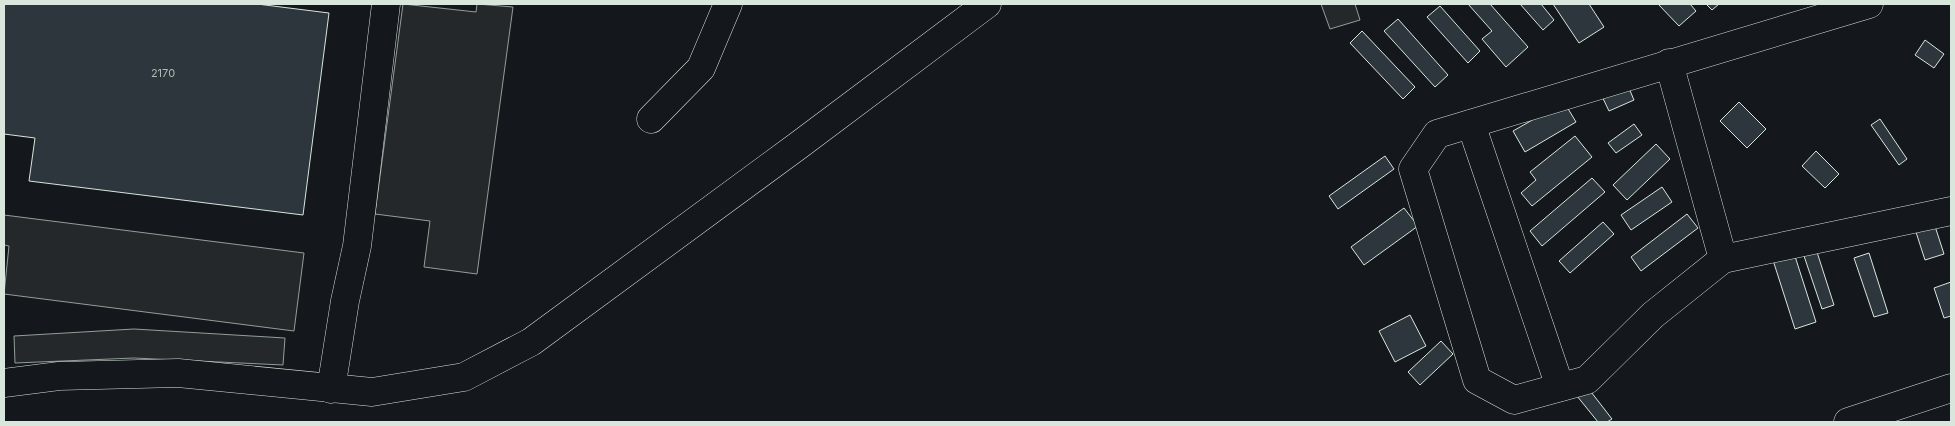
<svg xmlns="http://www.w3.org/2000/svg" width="1955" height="426" font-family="Inter,sans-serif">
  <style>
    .parking { fill: #24282b; stroke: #939e99 }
    .building { fill: #2c363c; stroke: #d8e6dc }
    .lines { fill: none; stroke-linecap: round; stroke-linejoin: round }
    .minor-casing { stroke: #d8e6dc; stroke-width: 29 }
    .minor { stroke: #14181c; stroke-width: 28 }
    .labels { text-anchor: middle; stroke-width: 4; stroke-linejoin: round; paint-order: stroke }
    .number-label { font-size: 11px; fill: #adbab4 }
  </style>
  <rect width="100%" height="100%" fill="#14181c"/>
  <g class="parking">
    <polygon points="403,4 476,12 477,4 513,7 477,274 424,267 430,221 375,214"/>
    <polygon points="1321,4 1355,4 1360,20 1330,29"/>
    <polygon points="4,215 304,253 294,331 4,294 9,246 4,245"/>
    <polygon points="134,329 285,338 283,365 134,358 15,363 14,336"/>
  </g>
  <g class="building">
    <polygon points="4,4 257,4 329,13 303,215 29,181 35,138 4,134"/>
    <polygon points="1468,4 1490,4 1528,47 1506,67 1482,39 1492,31"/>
    <polygon points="1520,4 1541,4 1554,20 1543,30"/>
    <polygon points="1553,4 1589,4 1604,27 1579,43"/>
    <polygon points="1658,4 1690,4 1696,11 1679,26"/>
    <polygon points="1706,4 1719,4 1712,10"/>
    <polygon points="1440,6 1480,51 1468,63 1427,17"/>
    <polygon points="1398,19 1448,75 1435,87 1384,31"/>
    <polygon points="1362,31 1415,87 1403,99 1350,43"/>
    <polygon points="1925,40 1944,54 1934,68 1915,55"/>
    <polygon points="1625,79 1634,100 1609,111 1599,90"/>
    <polygon points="1564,102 1576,122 1525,152 1513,131"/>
    <polygon points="1739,102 1766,129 1747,148 1720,121"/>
    <polygon points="1880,119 1907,159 1899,165 1871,125"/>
    <polygon points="1634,124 1642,135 1616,153 1608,143"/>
    <polygon points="1575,136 1592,157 1532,206 1521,193 1536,180 1530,172"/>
    <polygon points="1656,144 1670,159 1627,200 1613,185"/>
    <polygon points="1816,151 1839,174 1825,188 1802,166"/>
    <polygon points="1385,156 1394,169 1338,209 1329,196"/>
    <polygon points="1592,178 1605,192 1542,246 1530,231"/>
    <polygon points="1662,187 1672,202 1631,230 1621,215"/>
    <polygon points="1404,208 1418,226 1364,265 1351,247"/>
    <polygon points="1687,214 1698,228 1641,271 1631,257"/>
    <polygon points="1933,220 1944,254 1925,260 1914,226"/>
    <polygon points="1603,222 1614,234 1570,273 1559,261"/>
    <polygon points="1816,249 1834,305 1822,309 1803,253"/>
    <polygon points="1793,250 1816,322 1795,329 1772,257"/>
    <polygon points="1869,253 1888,313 1874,317 1854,258"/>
    <polygon points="1951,282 1951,316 1944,318 1934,288"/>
    <polygon points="1410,315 1426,346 1395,362 1379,331"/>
    <polygon points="1441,341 1453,354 1420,385 1408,372"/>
    <polygon points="1588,388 1612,419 1607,422 1598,422 1577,396"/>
  </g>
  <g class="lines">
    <g class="minor-casing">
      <g id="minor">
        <polyline points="1869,4 1437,134 1413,169 1477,380 1514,400 1587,380 1653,315 1723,259 1951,211"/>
        <polyline points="1669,63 1723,259"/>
        <polyline points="651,119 701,68 728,4"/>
        <polyline points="1471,124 1560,387"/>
        <polyline points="4,383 59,376 178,373 372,392 464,377 531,342 799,145 987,4"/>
        <polyline points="331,389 345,301 357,246 386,4"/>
        <polyline points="1848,422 1951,388"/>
      </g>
    </g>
    <use href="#minor" class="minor"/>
  </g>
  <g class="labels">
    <g class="number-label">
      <text x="163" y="77">2170</text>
    </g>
  </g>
  <rect width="1955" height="426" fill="none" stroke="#d8e6dc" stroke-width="10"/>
</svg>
